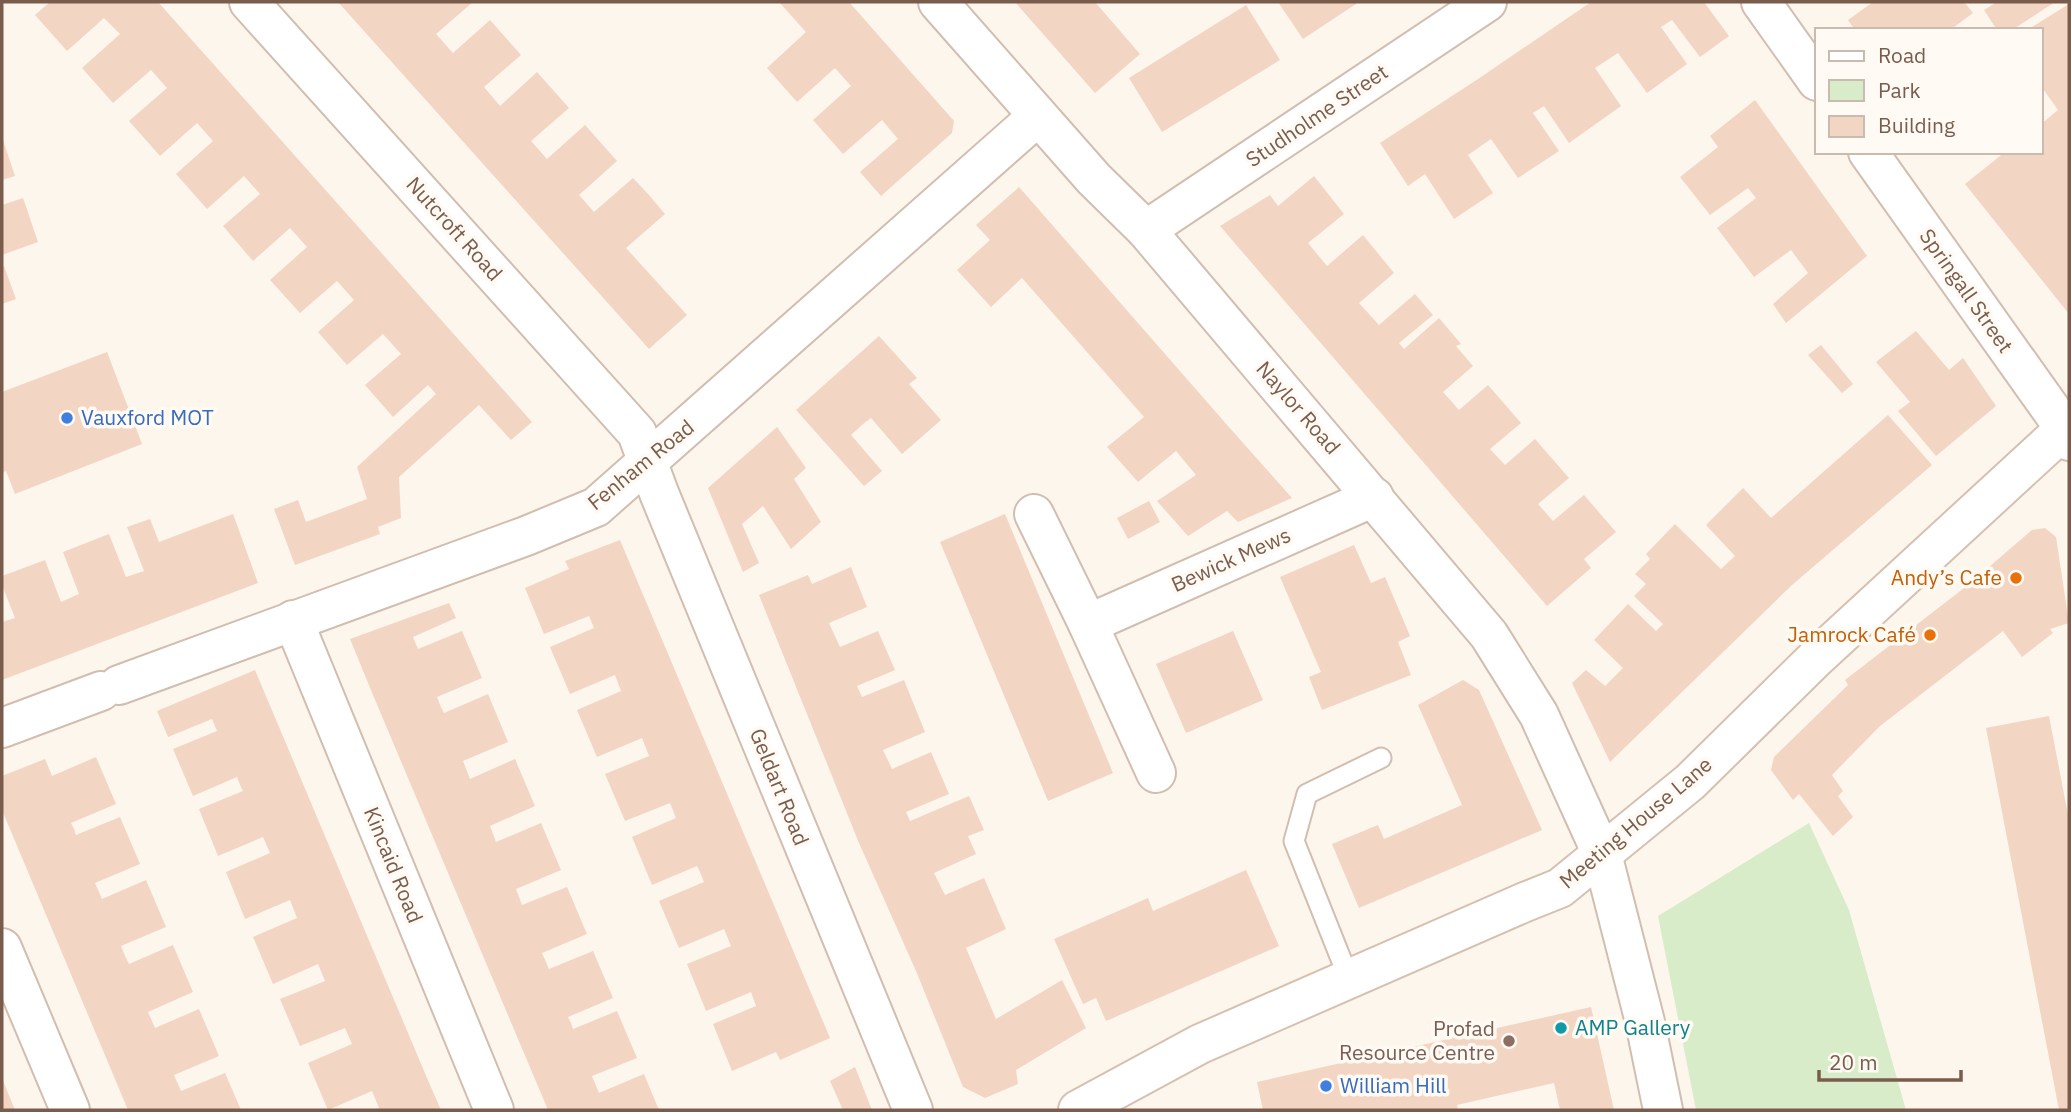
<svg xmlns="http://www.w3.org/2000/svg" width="2071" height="1112" font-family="'IBM Plex Sans',sans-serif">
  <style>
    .green { fill: #d8ecc9 }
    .building { fill: #f3d5c3 }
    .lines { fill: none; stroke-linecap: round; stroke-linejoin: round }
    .lane-casing { stroke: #d1beb0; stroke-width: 23 }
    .street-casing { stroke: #d1beb0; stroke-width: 42 }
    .secondary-casing { stroke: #d6c0b0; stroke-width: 42 }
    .lane { stroke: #fff; stroke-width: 19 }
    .street { stroke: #fff; stroke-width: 38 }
    .secondary { stroke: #fff; stroke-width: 38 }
    .shop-dot { fill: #3f7fe0; stroke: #fffaf3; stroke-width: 2.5 }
    .food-dot { fill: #e8710a; stroke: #fffaf3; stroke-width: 2.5 }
    .culture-dot { fill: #0f9aa8; stroke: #fffaf3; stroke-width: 2.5 }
    .education-dot { fill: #8d6e63; stroke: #fffaf3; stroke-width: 2.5 }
    .labels { text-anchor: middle; stroke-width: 7; stroke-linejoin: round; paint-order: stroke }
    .street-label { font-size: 21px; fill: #7a5c4d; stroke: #fffaf3 }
    .shop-label { font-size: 21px; fill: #366cbe; stroke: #fffaf3; text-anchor: start }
    .food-label { font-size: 21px; fill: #c56008; stroke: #fffaf3; text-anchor: end }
    .culture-label { font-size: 21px; fill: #0d838f; stroke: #fffaf3; text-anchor: start }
    .education-label { font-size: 21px; fill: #785e54; stroke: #fffaf3; text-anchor: end }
  </style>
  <rect width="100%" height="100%" fill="#fdf6ec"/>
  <polygon class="green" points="1809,823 1849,910 1906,1110 1696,1110 1658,916"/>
  <g class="building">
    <polygon points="50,2 158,2 532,422 511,440 479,405 399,477 401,518 378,527 380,534 295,565 274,509 298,500 306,522 367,499 357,467 436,394 428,385 393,417 365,385 401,354 383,334 347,365 318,332 354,300 337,281 300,313 270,280 307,247 290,228 253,261 223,226 260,194 244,176 207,209 176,174 213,141 197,123 160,156 129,121 167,88 151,70 113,103 82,68 120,34 104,18 67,51 35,15"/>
    <polygon points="338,2 473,2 436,34 453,53 490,20 521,55 484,87 500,106 537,72 569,108 531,141 547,159 585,125 617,161 579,195 594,212 633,178 648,194 665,214 626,248 687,315 649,349"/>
    <polygon points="779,2 849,2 954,121 952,133 881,196 860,172 898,139 882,120 843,154 813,120 851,86 835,68 797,102 767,68 806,32"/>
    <polygon points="1015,2 1095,2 1140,54 1095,93"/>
    <polygon points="1278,2 1359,2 1303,39"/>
    <polygon points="1591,2 1704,2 1729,36 1700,57 1672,20 1661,27 1687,64 1647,93 1618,53 1595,68 1621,106 1569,143 1544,106 1533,113 1559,151 1518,178 1491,139 1468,155 1493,193 1454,219 1425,174 1408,186 1380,143 1478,79"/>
    <polygon points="1873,2 1964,2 1973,13 1950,30 1855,30 1848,20"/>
    <polygon points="1997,2 2055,2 2012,30 1997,30 1984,10"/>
    <polygon points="2069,4 2069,314 1965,184 2005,152 2041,152 2041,124 2058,110 2041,86 2041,30 2027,30"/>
    <polygon points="1246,5 1280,60 1162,132 1129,78"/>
    <polygon points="1755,100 1867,256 1786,323 1773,304 1808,273 1791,250 1754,277 1717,228 1756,198 1748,188 1710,215 1680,177 1718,147 1710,136"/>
    <polygon points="2,137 15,176 2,180"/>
    <polygon points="1314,176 1344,214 1308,243 1327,266 1363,235 1394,273 1359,303 1379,325 1415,294 1433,315 1399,343 1404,349 1439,318 1461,344 1456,346 1473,366 1443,392 1459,410 1488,385 1521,423 1490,449 1505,465 1535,439 1569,478 1538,504 1553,521 1584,495 1616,532 1584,559 1591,568 1547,606 1220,226 1270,195 1278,206"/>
    <polygon points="1019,187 1228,426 1292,498 1238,522 1227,511 1188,536 1157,501 1196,475 1176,451 1138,482 1107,447 1144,417 1022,278 991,307 957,270 990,240 976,225"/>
    <polygon points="23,198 38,242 2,255 2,205"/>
    <polygon points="4,266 16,299 2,304 2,267"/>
    <polygon points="1916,331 1949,370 1963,358 1996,406 1936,456 1898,411 1910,402 1876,362"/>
    <polygon points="879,336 917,378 909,384 941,420 902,454 871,418 863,424 851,435 882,471 864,486 796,410"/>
    <polygon points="1821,345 1853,384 1842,393 1808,355"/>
    <polygon points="107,352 142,444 15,494 6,471 2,473 2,392"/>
    <polygon points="1888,415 1932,465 1792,585 1610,762 1572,683 1586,670 1605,686 1623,668 1594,640 1628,604 1656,631 1663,624 1634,596 1646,584 1635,574 1650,559 1646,554 1675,524 1721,569 1735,556 1706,525 1743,488 1771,518"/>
    <polygon points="777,427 806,468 794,479 821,522 791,549 763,506 742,524 759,563 743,572 708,488"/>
    <polygon points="1149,501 1160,522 1128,539 1117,518"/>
    <polygon points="233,514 258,583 2,680 2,622 15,618 2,585 2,576 45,560 61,602 79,594 63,552 109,534 126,577 144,571 127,527 150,519 159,542"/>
    <polygon points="1005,514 1113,773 1048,801 940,542"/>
    <polygon points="2045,528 2056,537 2069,623 2050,629 2053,633 2022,657 2003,631 1880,726 1832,775 1843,791 1838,796 1853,817 1833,836 1799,794 1793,800 1771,770 1774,757 1848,685 1845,680 1968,585 2032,530"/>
    <polygon points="620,540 830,1038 780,1060 776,1052 732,1071 713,1024 756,1006 751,992 706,1011 687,964 731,946 724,929 679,948 659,901 704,882 700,872 697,866 652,885 632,837 676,818 670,803 625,821 605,774 649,756 642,738 597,757 577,710 621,691 615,675 570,694 550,647 594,628 589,616 544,634 525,588 569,569 565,561"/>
    <polygon points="1354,545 1371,583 1385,577 1410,636 1398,642 1411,675 1322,710 1309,677 1321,672 1280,577"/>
    <polygon points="851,567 867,607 829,623 840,647 878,631 895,670 857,686 862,697 904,680 925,732 883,750 892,769 931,752 949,794 906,812 910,821 969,796 984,830 968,836 976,854 934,873 945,895 984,878 1006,929 966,948 996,1019 1062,980 1086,1028 1016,1070 1018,1084 985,1098 963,1087 916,971 859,843 759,595 808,575 812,584"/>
    <polygon points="449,603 456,618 413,637 418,649 462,631 482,678 437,697 440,705 444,713 488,694 508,742 463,761 470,779 515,759 535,806 490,826 496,842 541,823 561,870 516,889 522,905 567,887 587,934 542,953 549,969 593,951 613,998 568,1017 571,1023 573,1029 617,1011 637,1058 592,1076 599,1093 644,1074 659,1110 548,1110 373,695 350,639"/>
    <polygon points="1233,631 1263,700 1186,733 1156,664"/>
    <polygon points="255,670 427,1078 441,1110 373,1110 379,1108 372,1091 328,1110 308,1063 352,1044 345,1028 300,1046 280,999 325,981 318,964 273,984 253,937 297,918 290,900 245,919 226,872 270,853 263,837 218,856 199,809 243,791 240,785 237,777 193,796 173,749 217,731 212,719 168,737 157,711"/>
    <polygon points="1463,680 1479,690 1542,830 1359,908 1332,844 1378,825 1384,839 1462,805 1418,705"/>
    <polygon points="2049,716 2069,820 2069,1110 2059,1110 1986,728"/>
    <polygon points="96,757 116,804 71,823 74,829 76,835 120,817 140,864 95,883 102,899 146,880 166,927 121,946 125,956 129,964 173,945 193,992 148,1012 155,1028 199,1009 219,1056 174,1075 181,1091 225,1073 241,1110 128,1110 2,810 2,776 45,759 52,776"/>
    <polygon points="1246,870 1279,946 1106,1021 1096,998 1083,1004 1054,939 1148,898 1153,911"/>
    <polygon points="1591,1007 1614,1110 1560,1110 1554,1083 1457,1105 1458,1110 1263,1110 1257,1082"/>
    <polygon points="855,1067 872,1110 843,1110 830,1081"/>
    <polygon points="2,1078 8,1093 15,1110 2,1110"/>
  </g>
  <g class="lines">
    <g class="lane-casing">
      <polyline id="lane" points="1349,979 1294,841 1307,794 1381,758"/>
    </g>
    <g class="street-casing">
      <g id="street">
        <polyline points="249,2 637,433 659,493 913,1110"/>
        <polyline points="938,2 1094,179 1146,230 1489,635 1539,715 1602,854 1645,1022 1663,1110"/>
        <polyline points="1761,2 1817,81"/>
        <polyline points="1868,152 2065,429 2069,441"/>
        <polyline points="1146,230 1487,2"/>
        <polyline points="1034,514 1088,624 1156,773"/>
        <polyline points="293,620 494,1110"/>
        <polyline points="1088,624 1374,497"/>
        <polyline points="119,685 526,536 596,507 1038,116"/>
        <polyline points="2,728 101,691"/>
        <polyline points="2,948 70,1110"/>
      </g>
    </g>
    <g class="secondary-casing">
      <polyline id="secondary" points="1078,1110 1200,1044 1525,902 1560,888 1690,782 1816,658 2069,425"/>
    </g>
    <use href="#lane" class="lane"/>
    <use href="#street" class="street"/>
    <use href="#secondary" class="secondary"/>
  </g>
  <g class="shop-dot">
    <circle cx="67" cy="418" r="7"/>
    <circle cx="1326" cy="1086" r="7"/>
  </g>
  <g class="food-dot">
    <circle cx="2016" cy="578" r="7"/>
    <circle cx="1930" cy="635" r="7"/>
  </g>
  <circle class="culture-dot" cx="1561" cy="1028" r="7"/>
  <circle class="education-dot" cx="1509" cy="1041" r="7"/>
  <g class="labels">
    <g class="street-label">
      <text transform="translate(1317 116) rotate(-34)" y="7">Studholme Street</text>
      <text transform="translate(454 229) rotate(48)" y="7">Nutcroft Road</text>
      <text transform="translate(1966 291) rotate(55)" y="7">Springall Street</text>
      <text transform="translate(1298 408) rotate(49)" y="7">Naylor Road</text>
      <text transform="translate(641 465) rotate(-39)" y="7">Fenham Road</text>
      <text transform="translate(1231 560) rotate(-24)" y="7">Bewick Mews</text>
      <text transform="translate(779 787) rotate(68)" y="7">Geldart Road</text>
      <text transform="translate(1636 823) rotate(-40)" y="7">Meeting House Lane</text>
      <text transform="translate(393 865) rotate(68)" y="7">Kincaid Road</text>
    </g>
    <g class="shop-label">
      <text x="81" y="425">Vauxford MOT</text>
      <text x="1340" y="1093">William Hill</text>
    </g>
    <g class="food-label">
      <text x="2002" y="585">Andy’s Cafe</text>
      <text x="1916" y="642">Jamrock Café</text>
    </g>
    <g class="culture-label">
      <text x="1575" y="1035">AMP Gallery</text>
    </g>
    <g class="education-label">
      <text x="1495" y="1036">Profad<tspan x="1495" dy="24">Resource Centre</tspan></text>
    </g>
  </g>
  <rect width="2071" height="1112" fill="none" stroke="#7a5c4d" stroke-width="7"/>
  <rect x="1815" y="28" width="228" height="126" fill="#fffaf3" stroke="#cabbb1" stroke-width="2"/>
  <rect x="1829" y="51" width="35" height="10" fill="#ffffff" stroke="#cabbb1" stroke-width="2"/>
  <text x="1878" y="63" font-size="21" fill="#7a5c4d">Road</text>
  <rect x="1829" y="80" width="35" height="21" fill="#d8ecc9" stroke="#cabbb1" stroke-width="2"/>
  <text x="1878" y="98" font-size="21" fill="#7a5c4d">Park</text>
  <rect x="1829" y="116" width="35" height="21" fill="#f3d5c3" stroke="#cabbb1" stroke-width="2"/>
  <text x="1878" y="133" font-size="21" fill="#7a5c4d">Building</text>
  <path d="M1819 1070v10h142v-10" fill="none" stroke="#7a5c4d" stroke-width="3.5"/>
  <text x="1829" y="1070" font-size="21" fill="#7a5c4d" stroke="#fffaf3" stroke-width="5" paint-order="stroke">20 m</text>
</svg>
